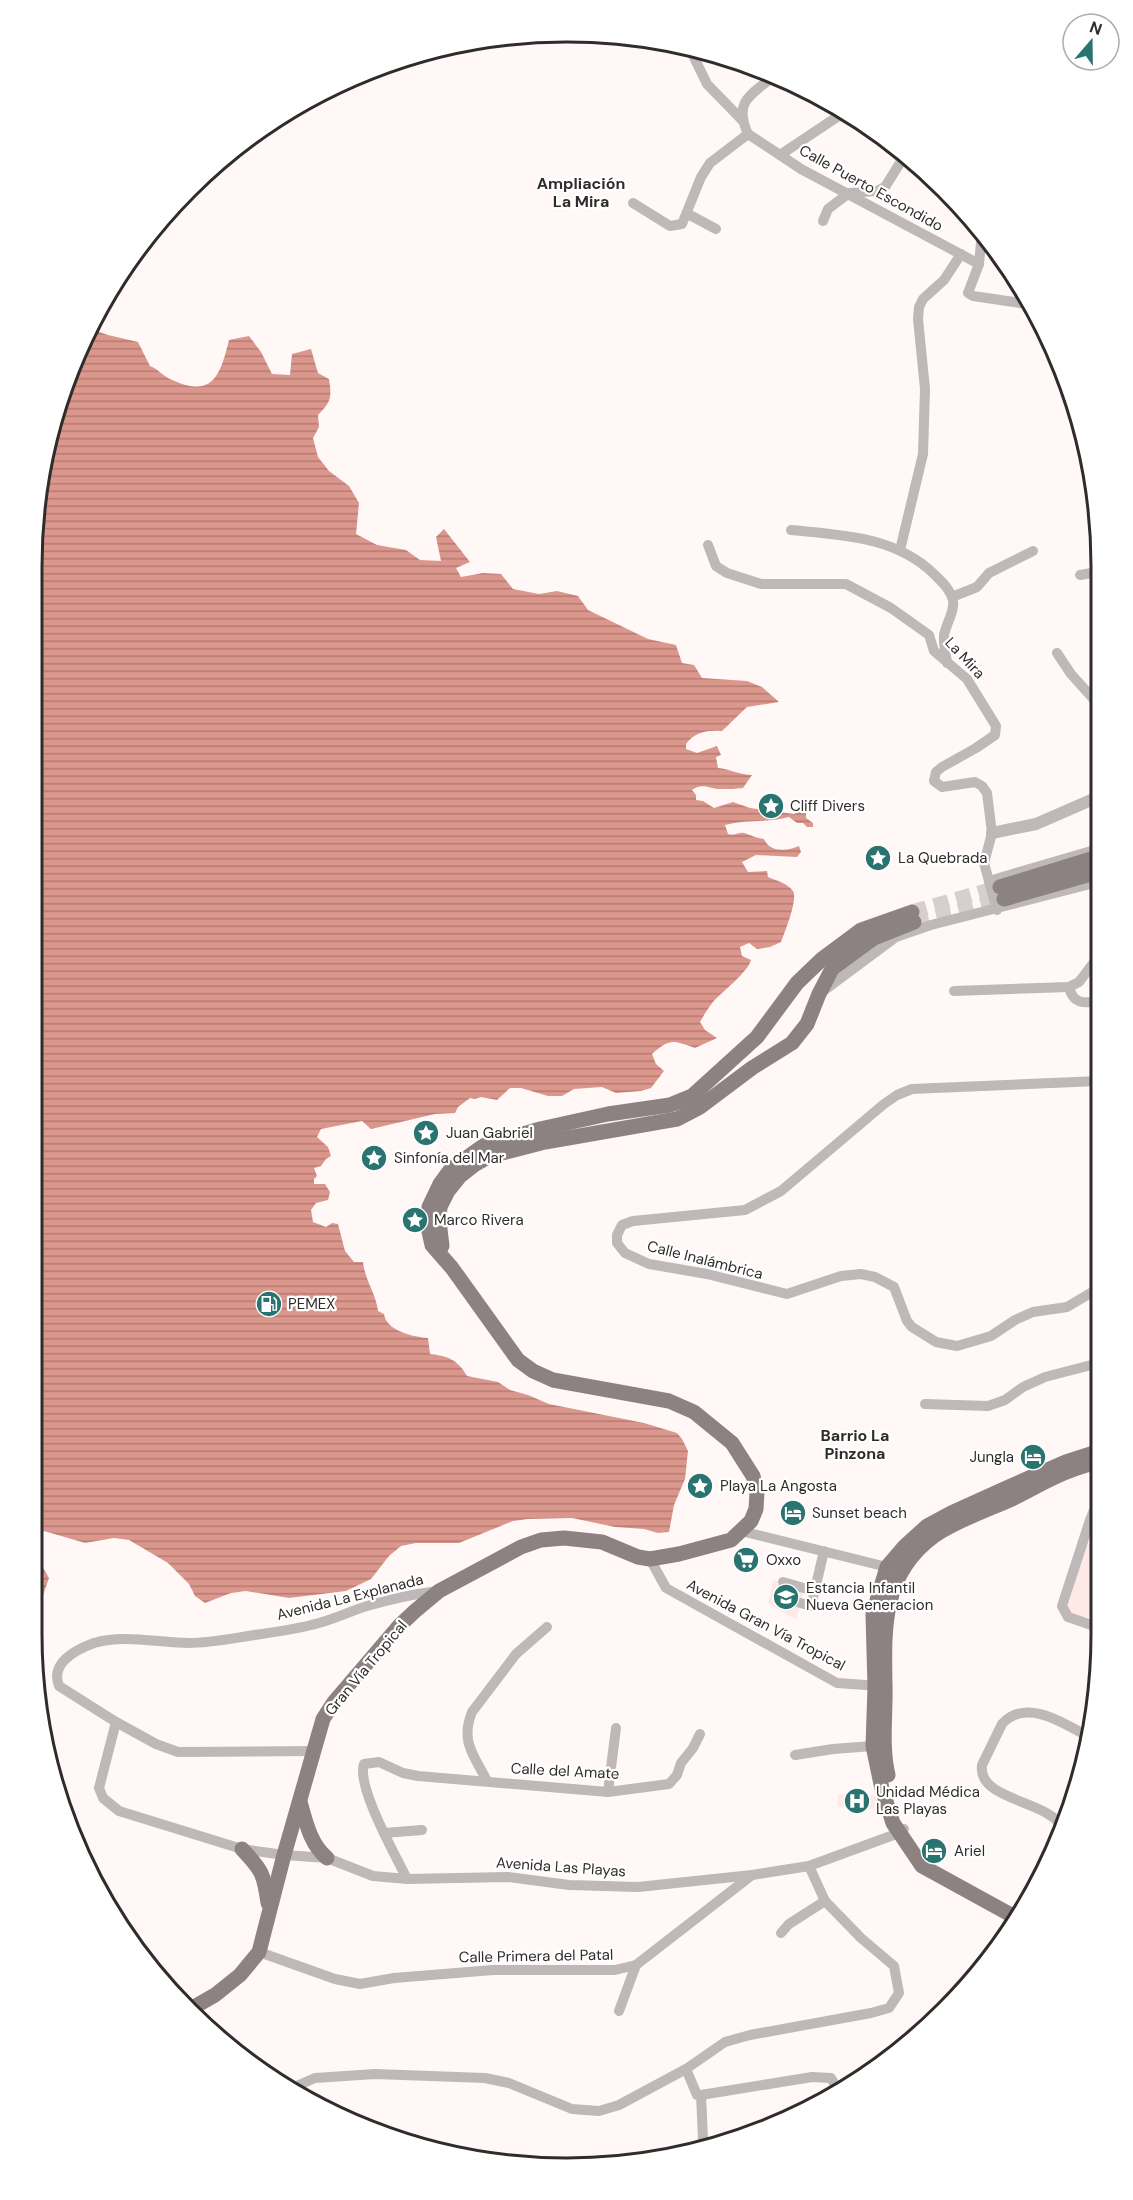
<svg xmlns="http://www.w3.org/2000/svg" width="1133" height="2200" font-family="'DM Sans',sans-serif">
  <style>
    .built { fill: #fee9e6 }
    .water { fill: url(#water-rules) }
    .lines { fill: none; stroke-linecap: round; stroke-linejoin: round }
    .primary-tunnel { stroke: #d6cfce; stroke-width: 15; stroke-dasharray: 15 8; stroke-linecap: butt }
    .minor { stroke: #beb8b8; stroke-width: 10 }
    .tertiary { stroke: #beb8b8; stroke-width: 12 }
    .primary { stroke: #8b8281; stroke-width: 15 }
    .labels { text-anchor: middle; stroke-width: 4.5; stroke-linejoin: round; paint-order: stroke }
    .street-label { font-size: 15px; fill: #312c2c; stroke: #fff }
    .poi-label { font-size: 15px; fill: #312c2c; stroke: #fff; text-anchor: start }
    .neighbourhood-label { font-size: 16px; font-weight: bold; fill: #312c2c; stroke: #fff }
    .rim { fill: none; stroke: #312c2c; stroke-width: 3 }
  </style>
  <defs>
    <pattern id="water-rules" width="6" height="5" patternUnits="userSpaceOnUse" patternTransform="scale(1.5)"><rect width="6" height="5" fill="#dc978d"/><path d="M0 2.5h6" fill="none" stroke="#b37b73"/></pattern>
  </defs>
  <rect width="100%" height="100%" fill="#fff8f7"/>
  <g class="built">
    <polygon points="1087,1543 1100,1547 1100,1626 1070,1615 1067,1609"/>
    <polygon points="773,1580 804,1590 796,1620 768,1603"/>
    <polygon points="838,1794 877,1796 876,1809 837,1807"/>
  </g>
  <g class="water">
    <path d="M88,328L108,335L138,342L150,366C158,369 162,375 170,379C212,399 220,377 229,340L249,336L261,352L272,374L290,375L292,354L311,349L318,373L329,379C332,397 331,402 318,415L319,427L313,438L318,457L329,471L349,486L359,503L356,534L377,545L406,550L420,560L441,561L436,537L444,529L470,562L456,568L461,577L483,573L501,574L513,589L539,594L557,591L578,596L588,610L648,639L676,645L682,663L694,665L702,678L747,681L762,687L779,702L747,707L722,731C707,730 695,732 686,744V749L697,753L717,746L721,755L716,757L718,768C730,769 740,775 752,775L743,788C736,789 729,789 722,789C709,789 703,782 692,790L696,795V800L703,801L714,808L733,802L750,808L794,814L802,808L806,811V818L813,823V827H807L803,823H797L789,817C768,823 746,819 725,825L728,834C735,836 739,832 744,833C751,835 756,838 764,839C770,853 787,851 799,846L801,852L797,857L756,855L742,862L748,872L767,871L768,877C777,881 787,883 793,891C798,899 785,932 781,942L770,947L757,949L749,943L740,947L742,956L751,960C748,972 723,991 713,1002C708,1008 704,1015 700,1022L705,1030L717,1038L695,1048C673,1040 670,1038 652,1054L656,1064L664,1071L651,1088L641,1091L616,1093L602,1087L574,1089L562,1096H548L521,1088H510L497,1100L481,1097L475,1099L470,1098L458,1107L455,1113L435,1114L371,1129L362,1121L321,1129L317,1137L328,1147L331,1156L326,1159L321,1166L314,1168L317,1176L314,1179V1184H325L330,1192L328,1200L316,1203L311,1210L313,1222L326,1227L332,1223L338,1224L345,1251L354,1262H363C365,1281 376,1293 378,1311L384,1314C386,1331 414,1337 428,1338L430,1354C448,1356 458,1360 467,1376L498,1382L510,1390L528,1395L549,1404L644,1423L677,1433L682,1439L688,1451L685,1479L674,1505L669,1532L658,1533L644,1529L615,1527L572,1518L528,1519L513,1521L459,1543H416L401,1546L389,1556L371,1579L346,1591L289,1598L246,1591L231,1593L205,1603L195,1596L189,1584L168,1563L129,1540L114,1538L85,1543L44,1531L32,1537L33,532L50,428Z"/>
    <polygon points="32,1548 49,1578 40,1604 32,1616"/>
  </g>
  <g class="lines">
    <g class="primary-tunnel">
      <polyline points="912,912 1000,887"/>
      <polyline points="914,922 1004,899"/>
    </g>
    <g class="minor">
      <polyline points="636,38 667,44"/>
      <polyline points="689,47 707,84 742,120"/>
      <polyline points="829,104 839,115 860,125"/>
      <polyline points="868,130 902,159"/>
      <polyline points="748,134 780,155 843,113"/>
      <path d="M748,134C733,101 751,95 774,76"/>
      <polyline points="780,155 801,169 979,264"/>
      <polyline points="633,203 670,226 682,224 701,177 710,163 748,134"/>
      <polyline points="688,214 716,229"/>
      <polyline points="823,221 828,209 849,193 877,191 885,187 905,155"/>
      <polyline points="982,232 979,264 968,293 973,296 1027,304"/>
      <path d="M791,530C841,535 895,536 934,574C942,582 950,589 953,600C955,611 946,624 944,635C943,644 946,654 947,663"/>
      <polyline points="708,545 716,566 727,573 761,584 846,584 891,608 929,635 934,651 967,679 996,726 995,735 976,748 942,767 936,772 934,781 942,787 975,782 982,786 987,793 992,833 984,863 997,910"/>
      <polyline points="900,550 923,454 925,389 918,319 919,307 923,299 944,280 961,254"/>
      <polyline points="1080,575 1097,572"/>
      <polyline points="952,597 977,587 989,573 1033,551"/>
      <polyline points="1057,653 1071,674 1097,703"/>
      <polyline points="989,881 1098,849"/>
      <path d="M1069,987C1073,1004 1083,1003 1098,1002"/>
      <polyline points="954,991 1069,987 1079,982 1098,957"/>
      <polyline points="822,992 896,937 931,925 1098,882"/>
      <polyline points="1099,1081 912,1089 897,1095 884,1104 781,1191 745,1210 633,1221 622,1225 617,1235 617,1243 625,1253 649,1264 707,1274 787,1294 841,1276 861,1274 875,1277 894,1287 907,1321 912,1327 936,1342 957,1346 991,1336 1015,1320 1033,1312 1067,1307 1099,1288"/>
      <polyline points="925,1404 988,1406 1005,1400 1023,1387 1045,1377 1099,1363"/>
      <polyline points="1100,1496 1090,1520 1062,1606 1068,1617 1100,1628"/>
      <polyline points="741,1531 887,1567"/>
      <polyline points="650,1559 666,1588 837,1683 880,1686"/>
      <polyline points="783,1582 814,1591"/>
      <polyline points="790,1600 811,1606 824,1551"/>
      <polyline points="116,1722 99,1788 103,1798 119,1811 242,1849 284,1855 327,1858 373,1876 407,1879 508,1877 569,1885 638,1887 752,1875 809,1866 899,1833 904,1829"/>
      <path d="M313,1751L178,1752L156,1744L116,1722L59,1686C50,1663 75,1650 94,1643C124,1634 159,1643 189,1643C209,1643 229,1639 248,1636C269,1633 291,1630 311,1625C330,1621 348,1612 367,1606C391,1599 414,1594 438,1591"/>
      <polyline points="795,1755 833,1749 873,1746"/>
      <path d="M487,1781C474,1755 460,1742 472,1712L516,1654L547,1627"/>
      <polyline points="608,1792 616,1728"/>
      <path d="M1062,1828C1050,1800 977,1801 982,1765L1002,1724C1026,1697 1065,1724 1089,1737"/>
      <polyline points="384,1833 422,1830"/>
      <path d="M407,1879C396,1856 356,1786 364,1764L379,1762L403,1773L418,1776L608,1792L669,1784L677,1775L681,1763L693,1748L700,1734"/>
      <polyline points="781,1933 789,1924 825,1901"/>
      <polyline points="259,1952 335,1979 360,1984 394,1978 493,1970 615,1970 636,1965 752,1875"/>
      <polyline points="619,2011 636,1965"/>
      <polyline points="686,2069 697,2095 701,2095 703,2139 701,2144"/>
      <polyline points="292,2088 315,2078 375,2074 485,2078 509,2083 572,2109 599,2111 619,2105 686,2069 725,2042 750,2035 871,2013 889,2008 899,1993 894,1966 861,1938 825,1901 809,1866"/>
      <polyline points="701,2095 812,2077 831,2078 839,2092"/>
    </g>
    <polyline class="tertiary" points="992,833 1036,824 1098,797"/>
    <g class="primary">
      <polyline points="1000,887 1098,857"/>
      <polyline points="1004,899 1098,872"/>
      <polyline points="442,1246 439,1221 440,1207 448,1191 460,1176 474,1165 490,1156 545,1142 677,1119 700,1107 752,1068 792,1043 807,1024 819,994 832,969 874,938 914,922"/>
      <path d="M888,1775C881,1746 886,1713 885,1684C884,1627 882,1574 934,1536C953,1522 989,1509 1012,1499C1040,1485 1069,1467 1100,1462"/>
      <path d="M300,1802C306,1822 310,1844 327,1858"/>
      <path d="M242,1849C262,1870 264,1874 268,1903"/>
      <polyline points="1013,1916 922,1866 893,1823 882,1789 873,1746 875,1687 873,1614 887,1567 905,1546 927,1526 951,1513 1004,1489 1066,1462 1100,1451"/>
      <polyline points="194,2007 215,1995 240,1975 259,1952 284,1855 323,1719 334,1702 399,1626 415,1611 439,1591 521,1547 541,1540 564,1538 602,1542 638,1557 650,1559 679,1554 731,1540 751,1521 756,1509 757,1492 753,1476 732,1443 694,1412 669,1401 553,1380 533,1371 518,1360 452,1268 432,1245 428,1227 429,1207 440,1184 451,1169 483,1146 540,1129 608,1114 670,1105 692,1096 757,1037 797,983 822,959 861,930 912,912"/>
    </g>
  </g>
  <defs>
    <g id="sight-disc" transform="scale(1.35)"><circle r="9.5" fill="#297371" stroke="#fff"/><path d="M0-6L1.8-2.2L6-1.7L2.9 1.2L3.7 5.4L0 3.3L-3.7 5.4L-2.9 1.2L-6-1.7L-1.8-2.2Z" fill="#fff"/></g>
    <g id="fuel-disc" transform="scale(1.35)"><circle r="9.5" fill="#297371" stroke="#fff"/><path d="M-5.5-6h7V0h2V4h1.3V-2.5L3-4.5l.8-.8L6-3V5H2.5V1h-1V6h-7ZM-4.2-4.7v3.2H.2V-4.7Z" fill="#fff"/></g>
    <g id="hotel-disc" transform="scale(1.35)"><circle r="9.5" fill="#297371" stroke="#fff"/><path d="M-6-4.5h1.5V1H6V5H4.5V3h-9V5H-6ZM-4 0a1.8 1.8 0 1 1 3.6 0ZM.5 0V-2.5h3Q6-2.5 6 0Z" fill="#fff"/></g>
    <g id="supermarket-disc" transform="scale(1.35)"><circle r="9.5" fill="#297371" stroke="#fff"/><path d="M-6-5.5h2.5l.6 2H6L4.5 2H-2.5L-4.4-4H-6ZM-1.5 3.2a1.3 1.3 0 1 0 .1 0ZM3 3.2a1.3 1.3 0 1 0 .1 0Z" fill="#fff"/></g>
    <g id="school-disc" transform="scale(1.35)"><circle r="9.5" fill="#297371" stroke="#fff"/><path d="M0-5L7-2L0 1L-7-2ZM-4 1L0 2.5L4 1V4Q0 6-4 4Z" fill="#fff"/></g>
    <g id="hospital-disc" transform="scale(1.35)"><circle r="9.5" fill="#297371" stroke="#fff"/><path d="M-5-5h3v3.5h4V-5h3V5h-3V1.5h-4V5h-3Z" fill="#fff"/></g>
  </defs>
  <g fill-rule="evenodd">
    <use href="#sight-disc" x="771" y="806"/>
    <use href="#sight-disc" x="878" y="858"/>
    <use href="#sight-disc" x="426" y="1133"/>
    <use href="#sight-disc" x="374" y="1158"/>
    <use href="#sight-disc" x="415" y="1220"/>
    <use href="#fuel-disc" x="269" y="1304"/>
    <use href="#hotel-disc" x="1033" y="1457"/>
    <use href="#sight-disc" x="700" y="1486"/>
    <use href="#hotel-disc" x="793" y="1513"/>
    <use href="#supermarket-disc" x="746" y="1560"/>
    <use href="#school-disc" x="786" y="1597"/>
    <use href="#hospital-disc" x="857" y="1801"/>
    <use href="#hotel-disc" x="934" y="1851"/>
  </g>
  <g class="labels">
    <g class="street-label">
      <text transform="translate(871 188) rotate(29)" y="5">Calle Puerto Escondido</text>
      <text transform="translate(965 658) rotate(47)" y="5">La Mira</text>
      <text transform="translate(705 1260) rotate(14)" y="5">Calle Inalámbrica</text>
      <text transform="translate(350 1597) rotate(-14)" y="5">Avenida La Explanada</text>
      <text transform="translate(766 1625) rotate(28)" y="5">Avenida Gran Vía Tropical</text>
      <text transform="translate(366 1668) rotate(-50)" y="5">Gran Vía Tropical</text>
      <text transform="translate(565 1771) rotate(3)" y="5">Calle del Amate</text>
      <text transform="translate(561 1867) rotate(4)" y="5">Avenida Las Playas</text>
      <text transform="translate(536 1956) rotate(-1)" y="5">Calle Primera del Patal</text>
    </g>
    <g class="poi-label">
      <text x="790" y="811">Cliff Divers</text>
      <text x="898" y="863">La Quebrada</text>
      <text x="446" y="1138">Juan Gabriel</text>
      <text x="394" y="1163">Sinfonía del Mar</text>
      <text x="434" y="1225">Marco Rivera</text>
      <text x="288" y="1309">PEMEX</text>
      <text x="1014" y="1462" text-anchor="end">Jungla</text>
      <text x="720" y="1491">Playa La Angosta</text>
      <text x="812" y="1518">Sunset beach</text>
      <text x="766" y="1565">Oxxo</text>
      <text x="806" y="1593">Estancia Infantil<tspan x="806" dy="17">Nueva Generacion</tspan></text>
      <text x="876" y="1797">Unidad Médica<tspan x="876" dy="17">Las Playas</tspan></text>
      <text x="954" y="1856">Ariel</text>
    </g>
    <g class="neighbourhood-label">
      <text x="581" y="189">Ampliación<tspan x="581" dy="18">La Mira</tspan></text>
      <text x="855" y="1441">Barrio La<tspan x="855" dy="18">Pinzona</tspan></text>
    </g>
  </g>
  <path d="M0 0H1133V2200H0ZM566 42H567A524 524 0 0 1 1091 566V1634A524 524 0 0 1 567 2158H566A524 524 0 0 1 42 1634V566A524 524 0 0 1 566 42Z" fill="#fff" fill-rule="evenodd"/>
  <path class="rim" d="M566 42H567A524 524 0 0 1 1091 566V1634A524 524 0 0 1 567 2158H566A524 524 0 0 1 42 1634V566A524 524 0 0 1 566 42Z"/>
  <g transform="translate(1091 42) rotate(20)"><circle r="28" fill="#ffffff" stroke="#adabab" stroke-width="1.5"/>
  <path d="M0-4.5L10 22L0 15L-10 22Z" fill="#297371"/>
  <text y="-9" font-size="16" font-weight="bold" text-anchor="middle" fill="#312c2c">N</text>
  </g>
</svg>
